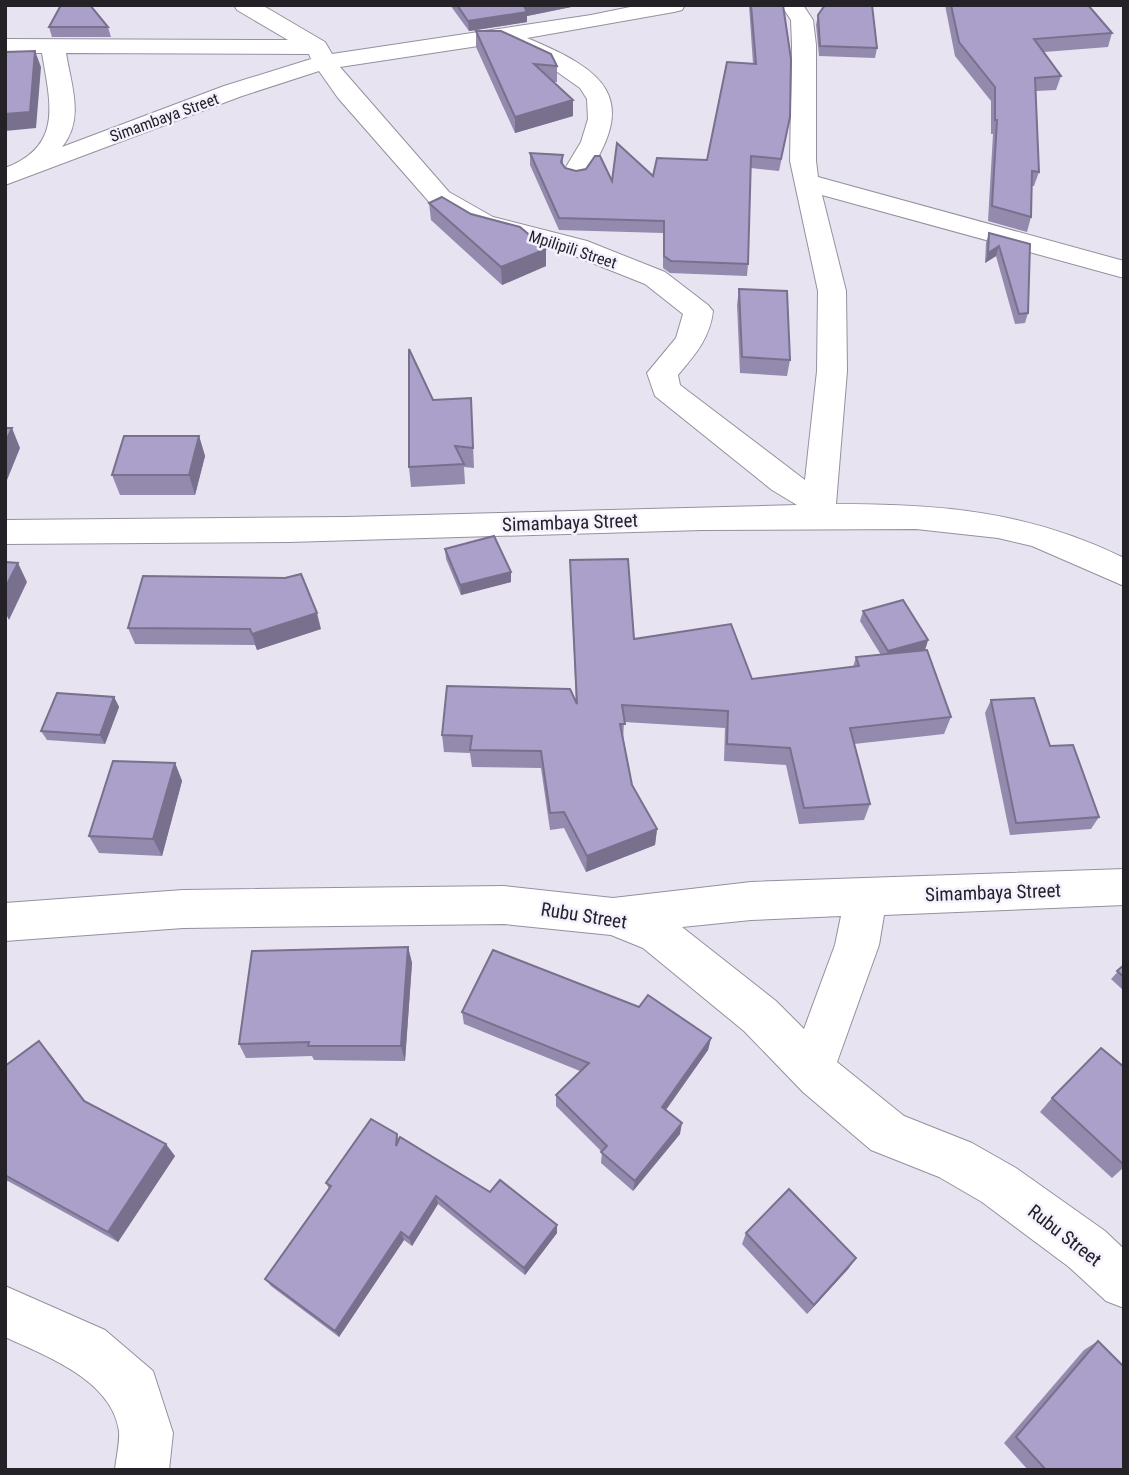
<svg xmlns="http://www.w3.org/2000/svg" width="1129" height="1475" font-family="'Roboto Condensed',sans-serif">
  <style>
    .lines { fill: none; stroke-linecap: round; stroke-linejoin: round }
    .minor-casing { stroke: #94919d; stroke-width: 2 }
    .minor { fill: #fff; fill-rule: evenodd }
    .wall { fill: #938aad }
    .shaded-wall { fill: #78708d }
    .building { fill: #aba0c9; stroke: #78708d; stroke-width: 2 }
    .labels { text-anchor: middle; stroke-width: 5; stroke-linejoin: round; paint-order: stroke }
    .far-street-label { font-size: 16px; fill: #242227; stroke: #f4f0fe }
    .street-label { font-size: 19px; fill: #242227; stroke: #f4f0fe }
  </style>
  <rect width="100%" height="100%" fill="#e7e3f1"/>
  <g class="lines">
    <g class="minor-casing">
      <g id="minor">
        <path d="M234,5H262L325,42L332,54L591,15L640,5H685L682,10L674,12L527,38C604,70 641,97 585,178L576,180L567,178L563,172L581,142L588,119L587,99L580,88L546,64L498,43L340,67L449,192L493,217L587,241L665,272L708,305L713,311C710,338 695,355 678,375L680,385L805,480L817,371L818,291L790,161L792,45L791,20L781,5H803L813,20L816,45V161L818,177L1124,261V278L822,195L846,291L847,371L836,504C940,504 1029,511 1124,558V586L1032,546L998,538L916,529L702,530L289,542L5,544V520L346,517L797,505L772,490L655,396L647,373L676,338L683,314L645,284L567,253L473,229L431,204L338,98L319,71L242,96L5,185V168C64,146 50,102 42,53H5V39L288,40L237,10ZM66,53L309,54L311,59L224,86L62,147C85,119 71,85 66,53Z"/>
        <path d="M1124,869V905L884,915L879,945L837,1062L904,1116L972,1143L1016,1168L1105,1231L1124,1249V1308L1106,1301L1069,1267L982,1202L939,1177L871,1150L803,1092L744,1031L643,948L611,935L504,924L183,928L5,941V903L183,890L504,886L613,898L751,882ZM841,916L835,945L804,1029L776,1001L682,927L751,920Z"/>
        <path d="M5,1286L105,1330L153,1371L173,1433L169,1470H115C116,1458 120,1443 119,1431C112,1380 46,1356 5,1337Z"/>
      </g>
    </g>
    <use href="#minor" class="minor"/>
  </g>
  <g class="wall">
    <polygon points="450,5 581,5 527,16 527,22 469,31"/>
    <polygon points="749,5 783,5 788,129 779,171 751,168 748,264 747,276 670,273 663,268 663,233 559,230 530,165 530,153 563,155 563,165 565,168 612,181 653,176 707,160 753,64"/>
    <polygon points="945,5 1088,5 1112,33 1108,47 1044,52 1061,76 1056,90 1036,91 1039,172 1034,186 1032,186 1031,217 1027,232 988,221 993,134 991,134 991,101 955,56"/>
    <polygon points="818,15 877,48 875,58 819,56 816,25"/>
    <polygon points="49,27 108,27 111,37 52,37"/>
    <polygon points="476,31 557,66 557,82 554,82 573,100 573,116 515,133 476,47"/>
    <polygon points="429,203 471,214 546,249 546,266 502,285 431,220"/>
    <polygon points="989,233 1030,244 1028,313 1025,323 1015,324 996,256 985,263 986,243"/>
    <polygon points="739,289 790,360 787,376 740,373 737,305"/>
    <polygon points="471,398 474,468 464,467 465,484 411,487 409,467 433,400"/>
    <polygon points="199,436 205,456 195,495 120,495 112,475"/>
    <polygon points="445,549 511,582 461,595 446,559"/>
    <polygon points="570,560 634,639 752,679 853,667 856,657 881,655 860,621 863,611 928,640 925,650 921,651 951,717 944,734 854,744 870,804 864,820 799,824 786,765 724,761 725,728 624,722 623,741 632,785 657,829 655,845 586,872 564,828 550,830 541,768 472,767 470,753 444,752 442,735 576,702"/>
    <polygon points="128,628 321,629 257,650 255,645 135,644"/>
    <polygon points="114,697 119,707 105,744 47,740 41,731"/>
    <polygon points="991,700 1050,746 1099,817 1091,829 1010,835 985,713"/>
    <polygon points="175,763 182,781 162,856 99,853 89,836"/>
    <polygon points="408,947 412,963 405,1061 314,1060 312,1056 246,1058 239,1044"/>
    <polygon points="1124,965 1124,991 1111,979"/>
    <polygon points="462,1012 711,1038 708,1050 666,1110 680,1134 633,1191 601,1163 602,1152 556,1106 556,1095 580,1071 464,1024"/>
    <polygon points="50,1054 86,1102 175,1156 118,1242 8,1181 5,1182 5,1065"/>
    <polygon points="1124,1067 1124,1167 1112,1178 1040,1112 1052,1098"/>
    <polygon points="397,1134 399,1140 490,1192 557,1225 557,1233 525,1275 438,1204 412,1246 404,1240 339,1337 271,1286 265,1279 329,1189 326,1183"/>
    <polygon points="746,1233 849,1268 807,1314 742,1244"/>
    <polygon points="1098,1341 1124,1470 1028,1470 1004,1443 1084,1350"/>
  </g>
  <g class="shaded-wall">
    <polygon points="530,5 581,5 527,16 527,22 469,31 468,21"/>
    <polygon points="35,51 41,67 36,128 5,131 5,114"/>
    <polygon points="573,100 573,116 515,133 515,117"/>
    <polygon points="999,246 996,256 985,263 988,253"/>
    <polygon points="546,249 546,266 502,285 501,267"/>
    <polygon points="12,428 20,448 5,485 5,443"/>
    <polygon points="199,436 205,456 195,495 189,475"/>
    <polygon points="18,563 27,582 9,620 5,612 5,588"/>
    <polygon points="511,572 511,582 461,595 460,585"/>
    <polygon points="317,613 321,629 257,650 252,634"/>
    <polygon points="928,640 925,650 885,661 888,651"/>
    <polygon points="114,697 119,707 105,744 100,735"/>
    <polygon points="175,763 182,781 162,856 153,839"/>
    <polygon points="657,829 655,845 586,872 587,856"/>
    <polygon points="408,947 412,963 405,1061 401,1046"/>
    <polygon points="711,1038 708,1050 660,1118 662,1107"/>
    <polygon points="39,1041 50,1054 94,1113 84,1101"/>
    <polygon points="682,1123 680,1134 633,1191 635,1181"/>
    <polygon points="166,1144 175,1156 118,1242 108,1232"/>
    <polygon points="436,1196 438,1204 412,1246 409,1238"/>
    <polygon points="557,1225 557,1233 525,1275 524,1268"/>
    <polygon points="401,1232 404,1240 339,1337 335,1331"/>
    <polygon points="856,1258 849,1268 807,1314 814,1305"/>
  </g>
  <g class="building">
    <polygon points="61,5 90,5 108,27 49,27"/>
    <polygon points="457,5 530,5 524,6 527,12 468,21"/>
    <polygon points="751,5 783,5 791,59 790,117 781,159 751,156 748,264 671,261 664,256 664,221 559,218 530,153 563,155 561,162 565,168 576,171 586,169 595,156 600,156 612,181 617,143 653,176 657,158 707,160 727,62 756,64"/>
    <polygon points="825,5 872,5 877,48 820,46 818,15"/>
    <polygon points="951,5 1088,5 1112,33 1034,39 1061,76 1035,78 1039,172 1032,171 1031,217 992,206 997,120 995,120 995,87 959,42"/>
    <polygon points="476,31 501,31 551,54 557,66 534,64 573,100 515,117"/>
    <polygon points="35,51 30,112 5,114 5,52"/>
    <polygon points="442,197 471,214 520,227 546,249 501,267 429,203"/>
    <polygon points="989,233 1030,244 1028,313 1019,314 999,246 988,253"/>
    <polygon points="739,289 787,291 790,360 742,357"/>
    <polygon points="409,349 433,400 471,398 473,448 455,446 464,464 409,467"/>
    <polygon points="5,428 12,428 5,443"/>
    <polygon points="124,436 199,436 189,475 112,475"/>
    <polygon points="494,536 511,572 460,585 445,549"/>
    <polygon points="628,559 634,639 731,624 752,679 859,666 856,657 927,650 951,717 850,728 870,804 804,808 790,748 727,744 728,711 622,705 625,724 620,724 632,785 657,829 587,856 564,812 550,813 541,751 470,750 472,736 442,735 447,686 570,689 577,704 570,560"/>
    <polygon points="5,562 18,563 5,588"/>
    <polygon points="301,574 317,613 252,634 250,629 128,628 143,576 285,578"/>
    <polygon points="903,600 928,640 888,651 863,611"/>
    <polygon points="57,693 114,697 100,735 41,731"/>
    <polygon points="1034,698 1050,746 1073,745 1099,817 1016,823 991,700"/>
    <polygon points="113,761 175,763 153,839 89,836"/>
    <polygon points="408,947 401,1046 308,1046 309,1042 239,1044 252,951"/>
    <polygon points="493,950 639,1007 648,995 711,1038 662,1107 682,1123 635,1181 601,1152 607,1146 556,1095 589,1063 462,1012"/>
    <polygon points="1124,965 1124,977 1117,971"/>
    <polygon points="39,1041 84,1101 166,1144 108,1232 5,1175 5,1066"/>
    <polygon points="1101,1048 1124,1067 1124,1165 1052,1098"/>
    <polygon points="371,1119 397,1134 396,1146 400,1137 490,1192 500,1180 557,1225 524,1268 436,1196 409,1238 401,1232 335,1331 265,1279 331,1186 326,1183"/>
    <polygon points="789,1189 856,1258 814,1305 746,1233"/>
    <polygon points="1098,1341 1124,1367 1124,1470 1046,1470 1016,1437"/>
  </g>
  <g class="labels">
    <g class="far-street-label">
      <text transform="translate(164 117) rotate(-20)" y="6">Simambaya Street</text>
      <text transform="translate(573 249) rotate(18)" y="6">Mpilipili Street</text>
    </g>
    <g class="street-label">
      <text transform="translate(570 522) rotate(-2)" y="7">Simambaya Street</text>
      <text transform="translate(993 892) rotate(-2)" y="7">Simambaya Street</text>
      <text transform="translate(584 915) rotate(9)" y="7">Rubu Street</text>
      <text transform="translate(1065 1235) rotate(38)" y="7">Rubu Street</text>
    </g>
  </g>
  <rect width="1129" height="1475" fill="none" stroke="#242227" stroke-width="14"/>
</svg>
